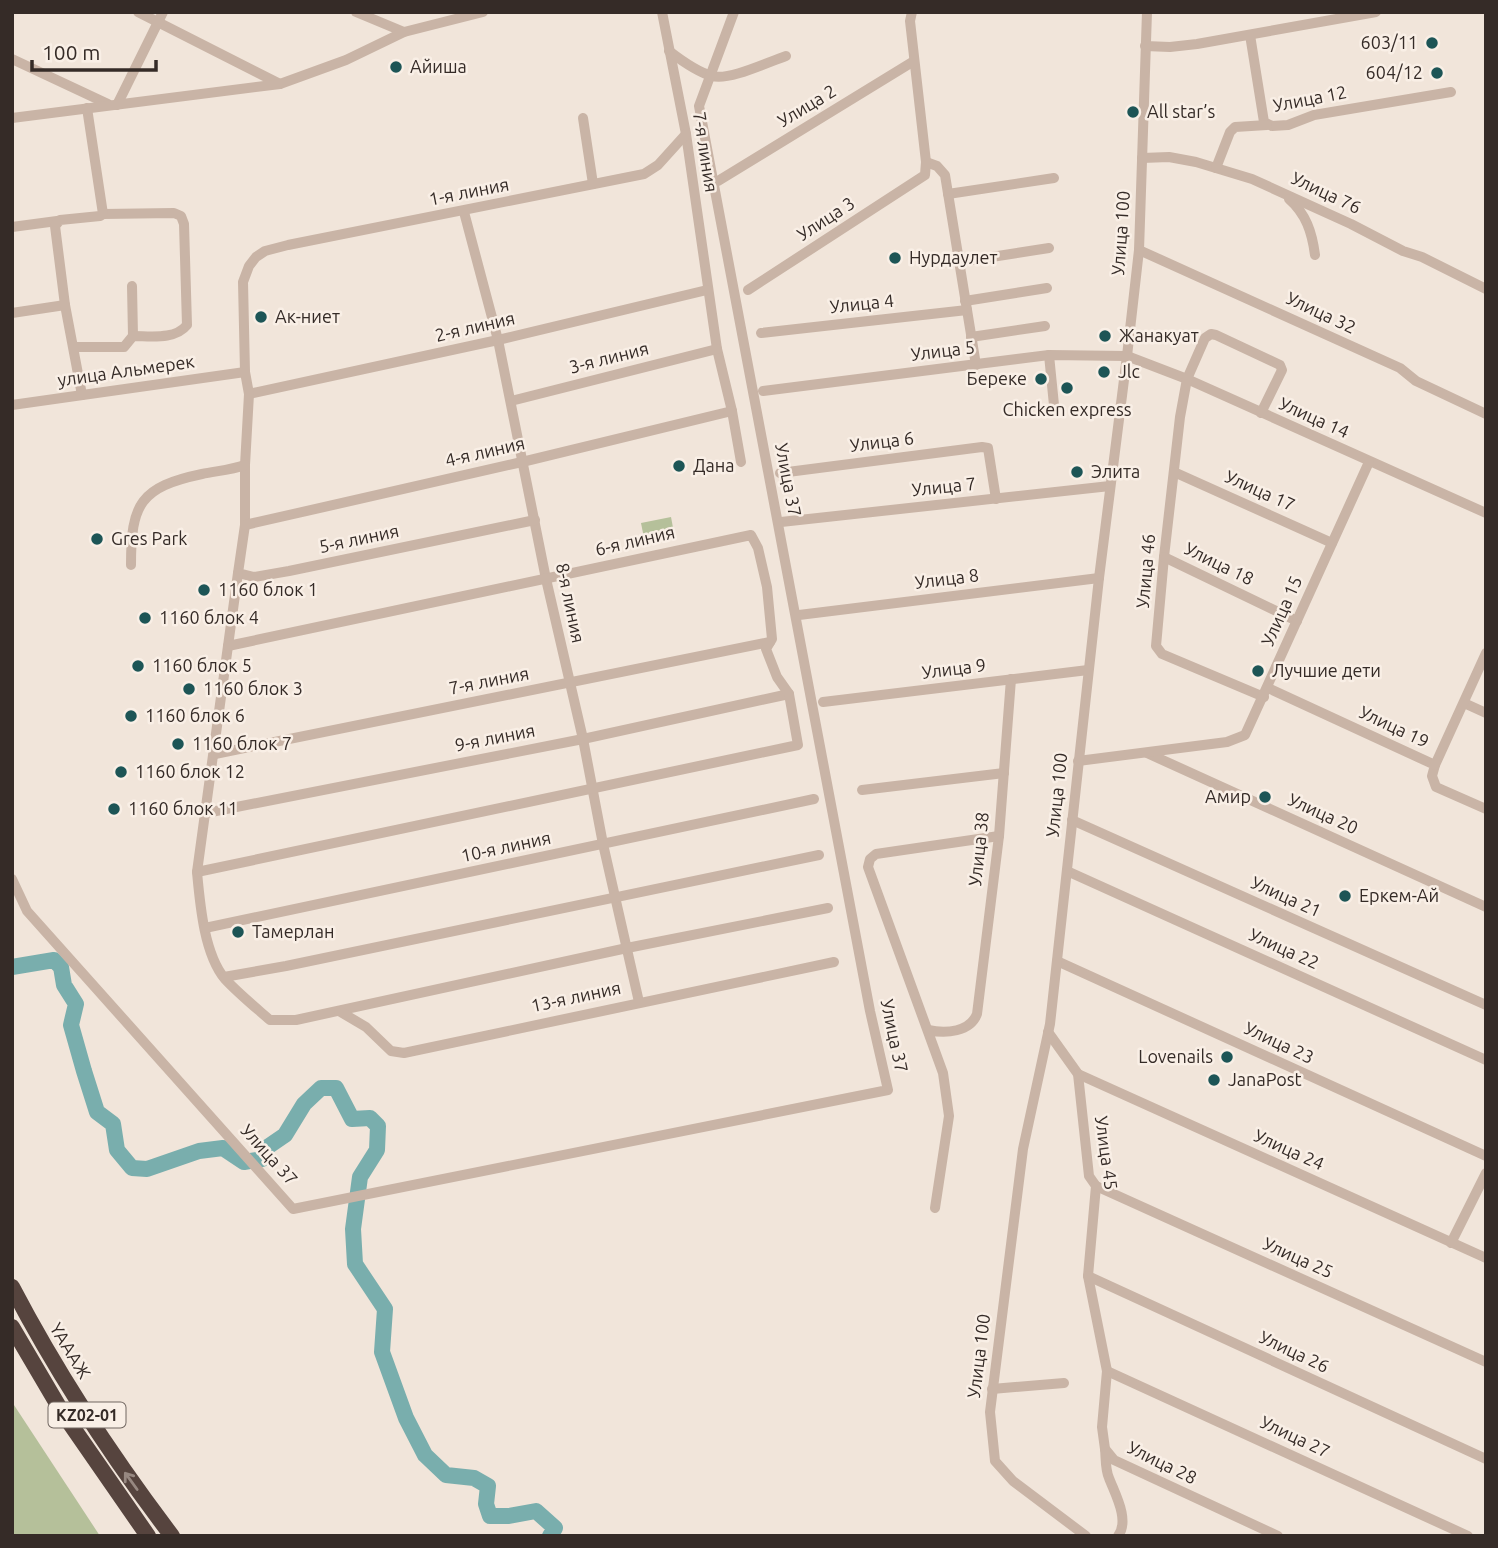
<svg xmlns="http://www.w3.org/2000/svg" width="1498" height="1548" font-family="Ubuntu,sans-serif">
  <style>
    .green { fill: #b5c09a }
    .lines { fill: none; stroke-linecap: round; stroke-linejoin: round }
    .river { stroke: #79aead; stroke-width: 16 }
    .minor { stroke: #c9b4a6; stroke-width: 10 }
    .highway { stroke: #56443e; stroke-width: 16 }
    .oneway { stroke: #978881 }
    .poi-dot { fill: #1d5556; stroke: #f9efe6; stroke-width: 2.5 }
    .labels { text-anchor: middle; stroke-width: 5; stroke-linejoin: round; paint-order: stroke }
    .shield { fill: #f9efe6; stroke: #706660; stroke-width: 2 }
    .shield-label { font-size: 16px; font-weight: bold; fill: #352b27 }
    .poi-label { font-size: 18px; fill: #352b27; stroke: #f9efe6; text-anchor: start }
    .street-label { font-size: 18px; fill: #352b27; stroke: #f9efe6 }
  </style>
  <rect width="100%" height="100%" fill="#f1e5da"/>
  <g class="green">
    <polygon points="671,517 675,538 645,543 641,523"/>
    <polygon points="12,1402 100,1536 12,1536"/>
  </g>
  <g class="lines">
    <polyline class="river" points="12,967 54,960 61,967 64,985 76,1004 71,1025 84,1071 97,1112 113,1124 117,1150 132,1168 147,1169 199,1151 223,1148 244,1162 262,1159 266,1148 285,1135 304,1104 321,1088 336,1088 352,1119 370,1118 378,1126 377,1150 360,1177 353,1229 355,1264 385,1309 382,1352 406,1418 425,1455 446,1475 474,1478 488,1486 486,1504 490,1516 509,1516 536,1511 555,1528 550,1536"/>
    <g class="minor">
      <polyline points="138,12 280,84"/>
      <polyline points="356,12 404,32"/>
      <polyline points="662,12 686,134 717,349 732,411 741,462"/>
      <polyline points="1250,35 1264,122 1272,126 1288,125 1314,115 1451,92"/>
      <polyline points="1145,46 1170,47 1197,44 1376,12"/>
      <path d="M669,51C682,61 697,72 712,76C729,81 768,62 786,56"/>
      <polyline points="12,59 108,104"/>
      <polyline points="117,105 163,12"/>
      <polyline points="12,118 280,84 346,60 404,32 483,12"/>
      <polyline points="583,118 593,184"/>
      <polyline points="1142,158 1169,157 1196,162 1252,179 1351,224 1403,251 1422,257 1486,289"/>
      <polyline points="926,162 937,166 945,175 976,365"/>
      <polyline points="1216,168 1230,132 1235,127 1267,125"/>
      <polyline points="718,181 914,61"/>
      <polyline points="948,194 1054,178"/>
      <path d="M1289,199C1306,214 1312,232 1315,255"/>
      <polyline points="464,212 498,340 546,579 583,739 603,844 639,1002"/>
      <polyline points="12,227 57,221"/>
      <polyline points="1139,250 1400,368 1416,381 1486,414"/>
      <polyline points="959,262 1049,248"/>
      <polyline points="132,286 133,336"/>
      <polyline points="748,290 925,175 926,162 910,21 912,12"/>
      <polyline points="965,301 1047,288"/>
      <polyline points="12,313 65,305"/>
      <polyline points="761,333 967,310"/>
      <polyline points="971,337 1045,326"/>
      <path d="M74,347H124L133,336C151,336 175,340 187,325L184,224L181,216L174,213L103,214"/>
      <polyline points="1049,355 1054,405"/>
      <polyline points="763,391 1049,355 1127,356 1187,379 1486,513"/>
      <polyline points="249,394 498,340 707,290"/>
      <polyline points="82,395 65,305 55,226 60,220 100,216 103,214 87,108"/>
      <polyline points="511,401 717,349"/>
      <polyline points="12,405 245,372"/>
      <polyline points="1261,413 1282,370 1280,365 1216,335 1211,334 1205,338 1187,379 1180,417 1164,557 1156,646 1162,654 1264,697"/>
      <polyline points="1174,472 1332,543"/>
      <polyline points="780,473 982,447 988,448 996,499"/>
      <polyline points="535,520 289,571 254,577 238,573 245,525 245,465 249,394 245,372 243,282 249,266 256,257 265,251 288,245 644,174 658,165 686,134"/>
      <polyline points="781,522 1110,486"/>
      <polyline points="245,525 522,462 732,411"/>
      <polyline points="1164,557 1297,621"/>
      <path d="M131,565C131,504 140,487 202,474C216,471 231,470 245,465"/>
      <path d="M238,573L197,872C200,904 204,954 225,979C239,994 255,1007 270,1020H296L627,948L828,908"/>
      <polyline points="799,615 1099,578"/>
      <polyline points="1268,688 1435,765 1432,776 1436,787 1486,809"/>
      <polyline points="823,702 1088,670"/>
      <polyline points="1464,703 1486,713"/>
      <polyline points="1147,753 1486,907"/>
      <polyline points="215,754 770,642"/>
      <polyline points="1078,761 1227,742 1245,735 1369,462"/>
      <polyline points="1435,765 1486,653"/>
      <polyline points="862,790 1004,773"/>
      <polyline points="206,813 583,739 789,694"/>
      <polyline points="1072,820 1486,1005"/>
      <polyline points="1067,871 1486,1060"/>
      <polyline points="197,872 798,745 789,694 777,677 766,649 772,639 767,587 758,548 751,535 228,646"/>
      <polyline points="12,879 27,911 293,1209 888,1090 870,1011 699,106 734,12"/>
      <polyline points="205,928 814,799"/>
      <polyline points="1057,961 1486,1156"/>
      <polyline points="224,977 286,966 819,855"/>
      <polyline points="339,1011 366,1027 391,1051 404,1053 834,962"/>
      <path d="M928,1030C946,1034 970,1032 977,1014L999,836L1011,679"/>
      <polyline points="1048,1032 1078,1074 1089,1176 1096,1186 1088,1276 1107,1371 1102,1427 1105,1449 1114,1460 1278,1536"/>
      <polyline points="1078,1074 1486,1258"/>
      <polyline points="1096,1186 1486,1362"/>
      <polyline points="935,1208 949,1116 943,1073 868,867 870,859 876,854 999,836"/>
      <polyline points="1451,1243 1486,1173"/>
      <polyline points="1088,1276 1486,1459"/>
      <polyline points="1107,1371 1468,1536"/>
      <polyline points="992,1389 1064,1383"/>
      <path d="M1105,1449C1106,1458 1105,1469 1109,1478C1115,1494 1130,1520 1118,1536"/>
      <polyline points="1086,1536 1013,1481 995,1461 990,1412 1023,1149 1050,1024 1099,578 1127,356 1139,250 1147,12"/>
    </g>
    <g class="highway">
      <path d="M12,1287C58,1375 112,1457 172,1536"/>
      <polyline points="12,1327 62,1412 148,1536"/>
    </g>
  </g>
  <defs><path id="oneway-shaft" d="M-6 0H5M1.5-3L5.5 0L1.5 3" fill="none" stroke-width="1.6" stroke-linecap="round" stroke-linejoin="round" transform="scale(1.75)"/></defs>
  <use class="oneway" href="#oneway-shaft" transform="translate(131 1481) rotate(-126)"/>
  <g class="poi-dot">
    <circle cx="1432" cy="43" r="7"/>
    <circle cx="396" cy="67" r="7"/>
    <circle cx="1437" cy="73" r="7"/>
    <circle cx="1133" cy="112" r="7"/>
    <circle cx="895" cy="258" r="7"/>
    <circle cx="261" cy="317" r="7"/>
    <circle cx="1105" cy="336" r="7"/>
    <circle cx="1104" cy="372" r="7"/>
    <circle cx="1041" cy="379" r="7"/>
    <circle cx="1067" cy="388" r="7"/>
    <circle cx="679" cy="466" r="7"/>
    <circle cx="1077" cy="472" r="7"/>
    <circle cx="97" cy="539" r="7"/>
    <circle cx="204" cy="590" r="7"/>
    <circle cx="145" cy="618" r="7"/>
    <circle cx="138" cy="666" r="7"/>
    <circle cx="1258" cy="671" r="7"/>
    <circle cx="189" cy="689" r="7"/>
    <circle cx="131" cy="716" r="7"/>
    <circle cx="178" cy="744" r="7"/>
    <circle cx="121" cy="772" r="7"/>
    <circle cx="1265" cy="797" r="7"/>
    <circle cx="114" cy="809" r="7"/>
    <circle cx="1345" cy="896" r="7"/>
    <circle cx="238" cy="932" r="7"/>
    <circle cx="1227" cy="1057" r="7"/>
    <circle cx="1214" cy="1080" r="7"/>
  </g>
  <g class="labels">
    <rect class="shield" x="48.5" y="1402.5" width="77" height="25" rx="5"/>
    <g class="shield-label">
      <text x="87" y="1421">KZ02-01</text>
    </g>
    <g class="poi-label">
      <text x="1418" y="49" text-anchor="end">603/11</text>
      <text x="410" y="73">Айиша</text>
      <text x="1423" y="79" text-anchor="end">604/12</text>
      <text x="1147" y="118">All star’s</text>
      <text x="909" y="264">Нурдаулет</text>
      <text x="275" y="323">Ак-ниет</text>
      <text x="1119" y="342">Жанакуат</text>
      <text x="1118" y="378">Jlc</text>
      <text x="1027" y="385" text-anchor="end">Береке</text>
      <text x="1067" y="416" text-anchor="middle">Chicken express</text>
      <text x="693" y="472">Дана</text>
      <text x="1091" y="478">Элита</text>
      <text x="111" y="545">Gres Park</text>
      <text x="218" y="596">1160 блок 1</text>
      <text x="159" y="624">1160 блок 4</text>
      <text x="152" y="672">1160 блок 5</text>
      <text x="1272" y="677">Лучшие дети</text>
      <text x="203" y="695">1160 блок 3</text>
      <text x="145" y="722">1160 блок 6</text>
      <text x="192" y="750">1160 блок 7</text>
      <text x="135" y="778">1160 блок 12</text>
      <text x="1251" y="803" text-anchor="end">Амир</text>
      <text x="128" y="815">1160 блок 11</text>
      <text x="1359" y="902">Еркем-Ай</text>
      <text x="252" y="938">Тамерлан</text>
      <text x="1213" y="1063" text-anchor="end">Lovenails</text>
      <text x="1228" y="1086">JanaPost</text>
    </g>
    <g class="street-label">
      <text transform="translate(1310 99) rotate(-11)" y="6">Улица 12</text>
      <text transform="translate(807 106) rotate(-31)" y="6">Улица 2</text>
      <text transform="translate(705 152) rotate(81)" y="6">7-я линия</text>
      <text transform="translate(469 192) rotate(-11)" y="6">1-я линия</text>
      <text transform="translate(1326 193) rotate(25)" y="6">Улица 76</text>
      <text transform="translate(826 219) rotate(-33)" y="6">Улица 3</text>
      <text transform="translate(1121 233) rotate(-86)" y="6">Улица 100</text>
      <text transform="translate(862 304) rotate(-6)" y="6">Улица 4</text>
      <text transform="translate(1321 313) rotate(25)" y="6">Улица 32</text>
      <text transform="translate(475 327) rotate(-13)" y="6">2-я линия</text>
      <text transform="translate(943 351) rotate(-7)" y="6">Улица 5</text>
      <text transform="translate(609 358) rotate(-14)" y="6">3-я линия</text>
      <text transform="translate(126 371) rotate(-8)" y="6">улица Альмерек</text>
      <text transform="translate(1314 418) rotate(24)" y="6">Улица 14</text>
      <text transform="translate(882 442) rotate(-7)" y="6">Улица 6</text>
      <text transform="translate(485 452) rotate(-13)" y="6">4-я линия</text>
      <text transform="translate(788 480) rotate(79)" y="6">Улица 37</text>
      <text transform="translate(944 487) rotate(-6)" y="6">Улица 7</text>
      <text transform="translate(1260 491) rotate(24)" y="6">Улица 17</text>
      <text transform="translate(359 539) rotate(-12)" y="6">5-я линия</text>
      <text transform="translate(635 541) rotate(-13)" y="6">6-я линия</text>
      <text transform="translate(1219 564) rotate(26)" y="6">Улица 18</text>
      <text transform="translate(1146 571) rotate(-85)" y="6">Улица 46</text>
      <text transform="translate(947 579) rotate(-7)" y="6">Улица 8</text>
      <text transform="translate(570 603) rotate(78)" y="6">8-я линия</text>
      <text transform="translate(1282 611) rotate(-66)" y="6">Улица 15</text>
      <text transform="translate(954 669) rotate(-7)" y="6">Улица 9</text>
      <text transform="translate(489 681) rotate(-11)" y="6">7-я линия</text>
      <text transform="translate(1394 727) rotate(25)" y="6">Улица 19</text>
      <text transform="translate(495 738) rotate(-11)" y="6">9-я линия</text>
      <text transform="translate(1057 795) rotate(-84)" y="6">Улица 100</text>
      <text transform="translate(1323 814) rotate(24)" y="6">Улица 20</text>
      <text transform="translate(506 847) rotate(-12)" y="6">10-я линия</text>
      <text transform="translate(979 849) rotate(-84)" y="6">Улица 38</text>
      <text transform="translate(1286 897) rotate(24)" y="6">Улица 21</text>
      <text transform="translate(1284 949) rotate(24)" y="6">Улица 22</text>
      <text transform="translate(576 997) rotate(-12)" y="6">13-я линия</text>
      <text transform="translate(894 1036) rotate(78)" y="6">Улица 37</text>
      <text transform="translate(1279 1043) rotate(25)" y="6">Улица 23</text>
      <text transform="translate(1289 1150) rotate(24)" y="6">Улица 24</text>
      <text transform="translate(1106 1153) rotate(82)" y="6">Улица 45</text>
      <text transform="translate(269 1155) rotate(48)" y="6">Улица 37</text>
      <text transform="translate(1298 1258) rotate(24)" y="6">Улица 25</text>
      <text transform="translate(70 1351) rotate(59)" y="6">ҮАААЖ</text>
      <text transform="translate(1294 1352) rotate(25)" y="6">Улица 26</text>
      <text transform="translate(979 1356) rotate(-83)" y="6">Улица 100</text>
      <text transform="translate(1295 1437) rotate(25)" y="6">Улица 27</text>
      <text transform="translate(1162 1463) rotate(26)" y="6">Улица 28</text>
    </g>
  </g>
  <rect width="1498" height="1548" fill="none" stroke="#352b27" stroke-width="28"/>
  <path d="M32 60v10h124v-10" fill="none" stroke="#352b27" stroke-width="3.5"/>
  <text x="42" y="60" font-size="21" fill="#352b27" stroke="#f9efe6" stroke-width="5" paint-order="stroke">100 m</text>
</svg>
